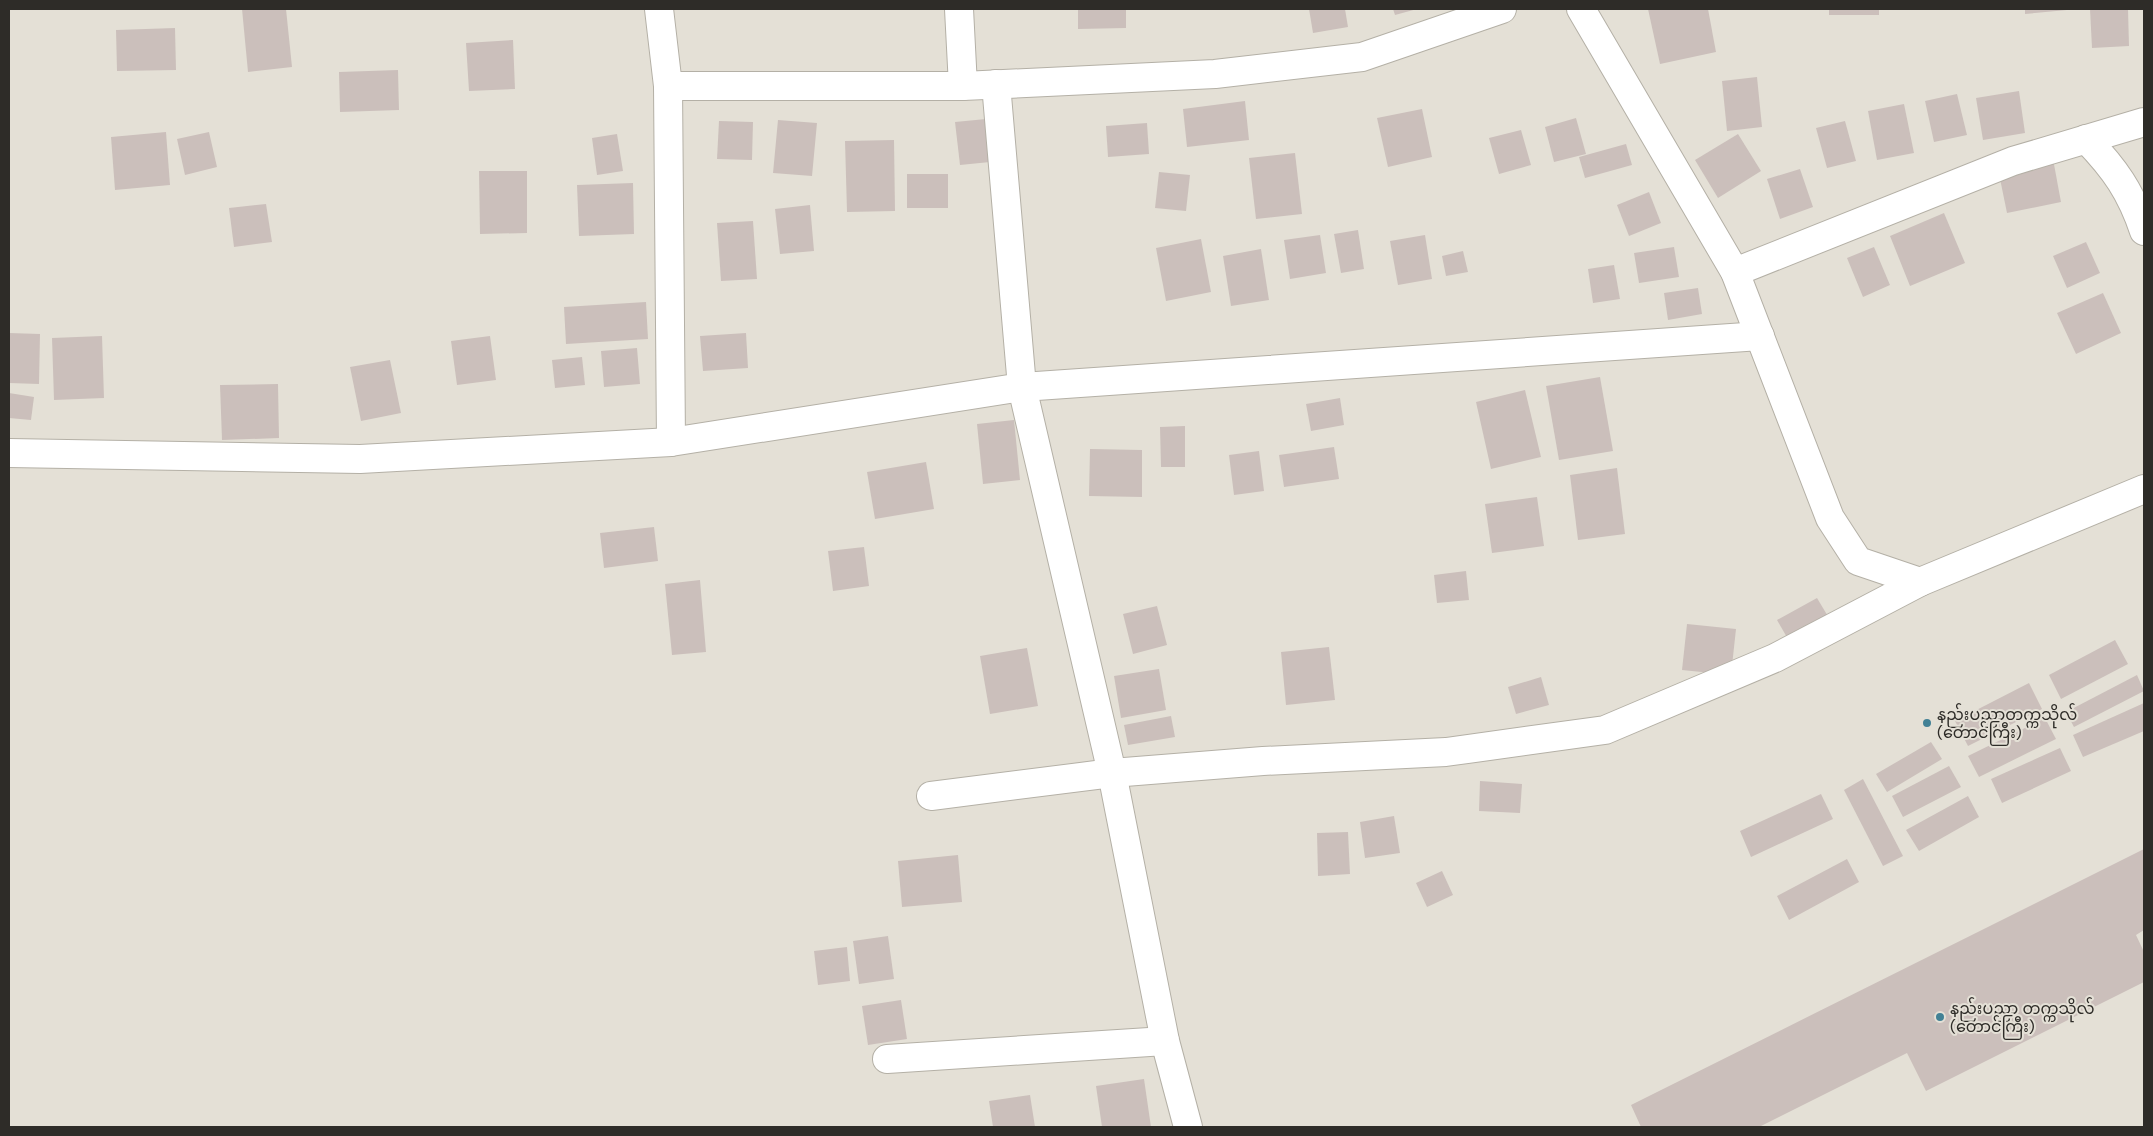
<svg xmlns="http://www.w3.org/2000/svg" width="2153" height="1136" font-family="'DM Sans','Noto Sans Myanmar',sans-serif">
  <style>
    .building { fill: #cbbfbb }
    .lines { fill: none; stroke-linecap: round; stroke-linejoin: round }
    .minor-casing { stroke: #b4b0a6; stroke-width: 30 }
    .minor { stroke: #fff; stroke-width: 28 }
    .poi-dot { fill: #428195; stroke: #e4e0d6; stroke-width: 2 }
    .labels { text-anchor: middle; stroke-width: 4; stroke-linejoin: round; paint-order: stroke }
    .poi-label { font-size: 16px; fill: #2e2c28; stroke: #e4e0d6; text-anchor: start }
  </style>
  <rect width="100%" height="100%" fill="#e4e0d6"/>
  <g class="building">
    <polygon points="242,9 286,9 292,67 248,72"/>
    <polygon points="1078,9 1126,9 1126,28 1078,29"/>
    <polygon points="1309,9 1345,9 1348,27 1313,33"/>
    <polygon points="1393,9 1417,9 1395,15"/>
    <polygon points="1648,9 1708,9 1716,52 1660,64"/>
    <rect x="1829" y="9" width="50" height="6"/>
    <polygon points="2025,9 2066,9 2067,10 2025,14"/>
    <polygon points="2090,9 2128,9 2129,46 2092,48"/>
    <polygon points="175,28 176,70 117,71 116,30"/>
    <polygon points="513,40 515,89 469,91 466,43"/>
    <polygon points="398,70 399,110 340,112 339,72"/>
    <polygon points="1757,77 1762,127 1727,131 1722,81"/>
    <polygon points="2019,91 2025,133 1983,140 1976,98"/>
    <polygon points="1957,94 1967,135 1934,142 1925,101"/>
    <polygon points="1245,101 1249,140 1187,147 1183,109"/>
    <polygon points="1904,104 1914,153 1877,160 1868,111"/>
    <polygon points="1422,109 1432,157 1388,167 1377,118"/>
    <polygon points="1576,118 1586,154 1554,162 1545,127"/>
    <polygon points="986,119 990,162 960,165 955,122"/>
    <polygon points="778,120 817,123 812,176 773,173"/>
    <polygon points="719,121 753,122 752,160 717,159"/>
    <polygon points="1845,121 1856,161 1827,168 1816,128"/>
    <polygon points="1147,123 1149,154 1108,157 1106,126"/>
    <polygon points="1521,130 1531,165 1499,174 1489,138"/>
    <polygon points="166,132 170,185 115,190 111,137"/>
    <polygon points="209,132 217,167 185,175 177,139"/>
    <polygon points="617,134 623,171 597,175 592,138"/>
    <polygon points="1738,134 1761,171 1718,198 1695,160"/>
    <polygon points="894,140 895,211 847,212 845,141"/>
    <polygon points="1626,144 1632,165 1585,178 1579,157"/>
    <polygon points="1295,153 1302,214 1256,219 1249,158"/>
    <polygon points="2053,159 2061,202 2007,213 1998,169"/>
    <polygon points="1800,169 1813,207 1780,219 1767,179"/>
    <polygon points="479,171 527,171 527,233 480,234"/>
    <polygon points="1159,172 1190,175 1186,211 1155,208"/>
    <rect x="907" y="174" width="41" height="34"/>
    <polygon points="633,183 634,234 579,236 577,185"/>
    <polygon points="1649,192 1661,223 1629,236 1617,205"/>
    <polygon points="266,204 272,242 234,247 229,208"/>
    <polygon points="810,205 814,251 780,254 775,209"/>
    <polygon points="1944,213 1965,263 1910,286 1890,236"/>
    <polygon points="753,221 757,279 721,281 717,223"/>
    <polygon points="1358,230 1364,269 1341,273 1334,234"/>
    <polygon points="1320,235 1326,273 1290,279 1284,240"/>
    <polygon points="1425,235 1432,279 1398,285 1390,241"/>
    <polygon points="1201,239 1211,292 1166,301 1156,248"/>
    <polygon points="2086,242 2100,273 2067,288 2053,256"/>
    <polygon points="1674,247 1679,277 1639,283 1634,253"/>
    <polygon points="1874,247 1890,285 1863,297 1847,258"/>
    <polygon points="1261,249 1269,300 1231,306 1223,256"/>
    <polygon points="1463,251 1468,272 1446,276 1442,256"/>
    <polygon points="1614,265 1620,299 1593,303 1588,269"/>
    <polygon points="1698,288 1702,314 1668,320 1664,293"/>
    <polygon points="2103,293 2121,333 2076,354 2057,313"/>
    <polygon points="646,302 648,339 566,344 564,307"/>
    <polygon points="9,333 40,334 39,384 9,383"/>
    <polygon points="746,333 748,368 703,371 700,336"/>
    <polygon points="102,336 104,398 54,400 52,338"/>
    <polygon points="490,336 496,380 457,385 451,341"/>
    <polygon points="637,348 640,384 604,387 601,351"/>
    <polygon points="582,357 585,385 555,388 552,360"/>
    <polygon points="390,360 401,413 361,421 350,367"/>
    <polygon points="1600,377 1613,451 1559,460 1546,386"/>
    <polygon points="278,384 279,438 222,440 220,385"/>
    <polygon points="1525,390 1541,457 1491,469 1476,402"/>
    <polygon points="9,393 34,397 31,420 9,418"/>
    <polygon points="1340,398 1344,425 1311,431 1306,404"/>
    <polygon points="1014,420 1020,480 983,484 977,424"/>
    <polygon points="1185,426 1185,467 1161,467 1160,427"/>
    <polygon points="1334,447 1339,479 1284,487 1279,455"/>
    <polygon points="1090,449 1142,450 1142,497 1089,496"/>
    <polygon points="1259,451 1264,491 1234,495 1229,455"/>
    <polygon points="926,462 934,509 875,519 867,472"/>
    <polygon points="1617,468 1625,534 1578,540 1570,475"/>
    <polygon points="1537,497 1544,546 1492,553 1485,504"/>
    <polygon points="654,527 658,561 604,568 600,533"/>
    <polygon points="864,547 869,586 833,591 828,551"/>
    <polygon points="1466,571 1469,600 1437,603 1434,575"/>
    <polygon points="700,580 706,652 672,655 665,584"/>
    <polygon points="1817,598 1832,623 1792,646 1777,620"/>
    <polygon points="1157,606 1167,645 1133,654 1123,614"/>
    <polygon points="1687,624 1736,629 1731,675 1682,670"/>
    <polygon points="2115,640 2128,664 2061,699 2049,675"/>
    <polygon points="1329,647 1335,700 1286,705 1281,652"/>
    <polygon points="1027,648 1038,706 990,714 980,656"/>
    <polygon points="1159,669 1166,710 1121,718 1114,676"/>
    <polygon points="2137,675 2144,691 2074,727 2066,712"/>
    <polygon points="1541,677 1549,705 1516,714 1508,687"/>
    <polygon points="2029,683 2042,709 1968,746 1955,721"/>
    <polygon points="2144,703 2144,731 2083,757 2073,735"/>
    <polygon points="1171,716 1175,737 1128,745 1124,725"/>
    <polygon points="2045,718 2056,739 1979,777 1968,756"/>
    <polygon points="1931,742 1942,759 1887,792 1876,774"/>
    <polygon points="2060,748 2071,771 2002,803 1991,779"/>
    <polygon points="1949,766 1961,787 1903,817 1892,796"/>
    <polygon points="1863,779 1903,856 1883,866 1844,790"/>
    <polygon points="1480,781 1522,784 1520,813 1479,811"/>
    <polygon points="1821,794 1833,819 1751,857 1740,831"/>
    <polygon points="1968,796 1979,817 1919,851 1906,830"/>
    <polygon points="1394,816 1400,853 1365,858 1360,822"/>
    <polygon points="1348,832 1350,874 1318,876 1317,833"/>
    <polygon points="2144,849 2144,930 2136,935 2144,952 2144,982 1926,1091 1907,1053 1759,1127 1641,1127 1631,1105"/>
    <polygon points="958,855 962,902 902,907 898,861"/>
    <polygon points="1847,859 1859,882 1789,920 1777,896"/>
    <polygon points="1442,871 1453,895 1427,907 1416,883"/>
    <polygon points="888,936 894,979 859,984 853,941"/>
    <polygon points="847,947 850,981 818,985 814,951"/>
    <polygon points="901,1000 907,1039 868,1045 862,1006"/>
    <polygon points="1144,1079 1151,1127 1102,1127 1096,1086"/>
    <polygon points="1030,1095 1035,1127 993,1127 989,1101"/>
  </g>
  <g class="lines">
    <g class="minor-casing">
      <g id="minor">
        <polyline points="659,9 668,86 671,442"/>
        <polyline points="959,9 963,86"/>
        <polyline points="1581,9 1735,272 1830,518 1858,561 1920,582 2144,489"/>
        <polyline points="996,84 1022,387 1112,773 1165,1041 1188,1127"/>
        <polyline points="668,86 963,86 1215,74 1362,57 1502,9"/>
        <path d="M2086,139C2115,169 2131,192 2144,231"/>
        <polyline points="1735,272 2013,161 2144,122"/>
        <polyline points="9,453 360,459 671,442 1022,387 1760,336"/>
        <polyline points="931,796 1112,773 1263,761 1446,752 1605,730 1775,658 1920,582"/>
        <polyline points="887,1059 1165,1041"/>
      </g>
    </g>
    <use href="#minor" class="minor"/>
  </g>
  <g class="poi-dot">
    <circle cx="1927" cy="723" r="5"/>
    <circle cx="1940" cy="1017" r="5"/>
  </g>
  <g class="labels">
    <g class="poi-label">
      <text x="1937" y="720">နည်းပညာတက္ကသိုလ်<tspan x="1937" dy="18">(တောင်ကြီး)</tspan></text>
      <text x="1950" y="1014">နည်းပညာ တက္ကသိုလ်<tspan x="1950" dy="18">(တောင်ကြီး)</tspan></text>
    </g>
  </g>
  <rect width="2153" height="1136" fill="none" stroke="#2e2c28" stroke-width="20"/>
</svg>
